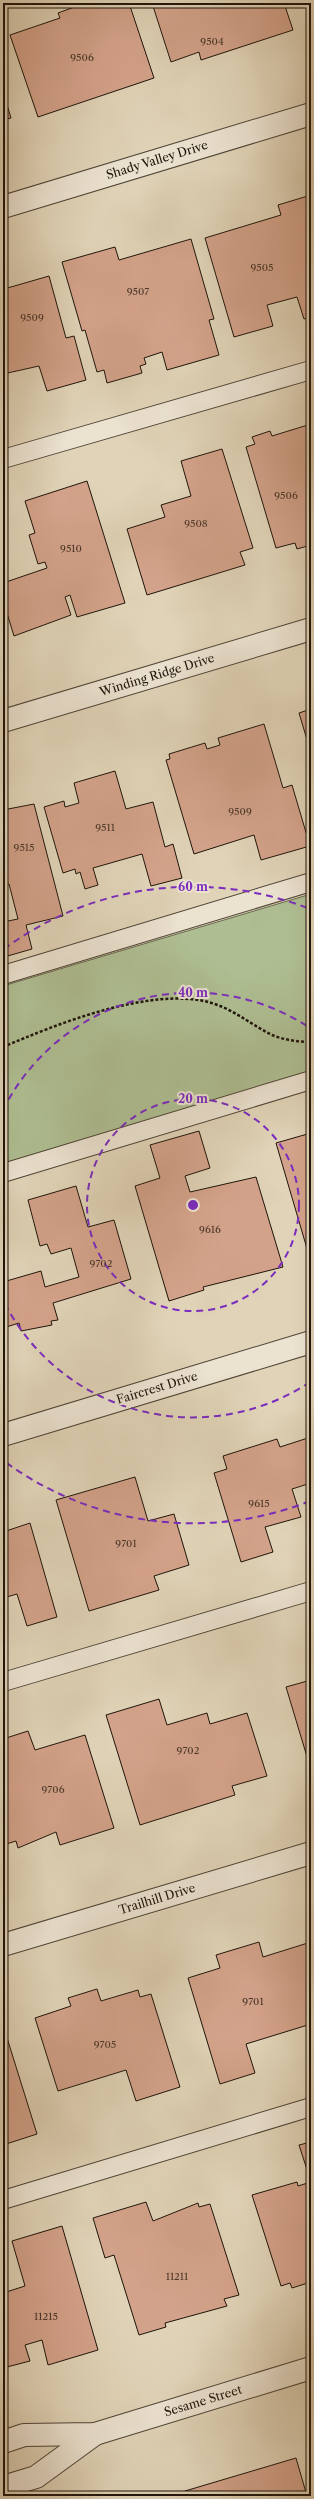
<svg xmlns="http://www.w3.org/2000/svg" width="314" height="2499" font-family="'Libre Caslon Text',serif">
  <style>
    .green { fill: #aebe92; stroke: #66694e }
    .building { fill: #d3a28a; stroke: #1e140b }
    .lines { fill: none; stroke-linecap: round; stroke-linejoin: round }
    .lane-casing { stroke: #4e4436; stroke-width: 20 }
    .street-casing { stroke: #4e4436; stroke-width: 24 }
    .path { stroke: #1e140b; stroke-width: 2.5; stroke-dasharray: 3 2; stroke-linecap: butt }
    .lane { stroke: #ebe2d0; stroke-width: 18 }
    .street { stroke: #ebe2d0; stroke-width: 22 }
    .ring { fill: none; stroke: #7b2cbf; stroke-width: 2; stroke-dasharray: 7 5 }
    .labels { text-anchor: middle; stroke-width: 4; stroke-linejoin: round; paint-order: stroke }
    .number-label { font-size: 10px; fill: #4b382b }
    .street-label { font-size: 12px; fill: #1e140b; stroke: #ebe2d0 }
    .centre { fill: #7b2cbf; stroke: #ebe2d0; stroke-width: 2 }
    .ring-label { font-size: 12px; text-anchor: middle; font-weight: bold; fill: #7b2cbf; stroke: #ebe2d0; stroke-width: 4; stroke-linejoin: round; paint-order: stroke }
  </style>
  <rect width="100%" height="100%" fill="#e0d3b7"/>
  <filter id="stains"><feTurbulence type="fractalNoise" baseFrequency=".005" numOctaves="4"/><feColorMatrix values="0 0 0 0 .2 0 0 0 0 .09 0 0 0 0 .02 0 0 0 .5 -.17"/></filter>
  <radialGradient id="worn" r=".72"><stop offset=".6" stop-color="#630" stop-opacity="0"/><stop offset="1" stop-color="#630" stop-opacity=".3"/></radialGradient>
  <polygon class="green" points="311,894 311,1086 3,1179 3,986"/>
  <g class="building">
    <polygon points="76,3 129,3 154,78 38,117 10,35 60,18 58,13 77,6"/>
    <polygon points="152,3 284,3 293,30 201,60 199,52 171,62"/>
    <polygon points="306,3 311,3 311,21"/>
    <polygon points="3,92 11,118 3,120"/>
    <polygon points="311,195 311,317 304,319 297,297 267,305 273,326 234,337 205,238 281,215 278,205"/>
    <polygon points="191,239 214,319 209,320 219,355 167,370 162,352 144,358 146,364 140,366 142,373 107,383 104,370 97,372 85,330 82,331 62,262 115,247 119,260"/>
    <polygon points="49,276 66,338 74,336 86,380 47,391 39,366 3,374 3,299 6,298 4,289"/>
    <polygon points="311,424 311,545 297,549 295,543 276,548 246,447 255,444 252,437 270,431 272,436"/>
    <polygon points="222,449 253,548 240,552 245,565 147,595 127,529 165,517 161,505 191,496 181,461"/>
    <polygon points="87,481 125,603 77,617 70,595 65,597 71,615 14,636 3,600 3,583 47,568 45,562 38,564 29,535 35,533 25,501"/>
    <polygon points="311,709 311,753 299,713"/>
    <polygon points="264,724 283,788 292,785 310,846 261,860 254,835 194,854 166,760 170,759 169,754 205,743 207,749 220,745 218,738"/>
    <polygon points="115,771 126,809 153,802 165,847 173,844 182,878 151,886 142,854 93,868 98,885 85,889 80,872 76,874 75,869 63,873 44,807 64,801 65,807 79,803 74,783"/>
    <polygon points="34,804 63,916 26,925 32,949 4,957 3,922 18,919 9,884 3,886 3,810"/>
    <polygon points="199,1131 210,1168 185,1176 190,1192 256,1177 283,1267 203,1287 204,1290 169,1301 135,1186 160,1178 150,1145"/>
    <polygon points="311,1133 311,1251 308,1252 276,1143"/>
    <polygon points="76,1186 88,1227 114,1220 131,1279 53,1303 58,1320 51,1321 52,1325 21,1331 19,1323 3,1328 3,1282 41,1271 45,1287 79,1277 71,1248 51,1254 47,1244 40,1246 28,1200"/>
    <polygon points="311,1437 311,1483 292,1489 301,1517 265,1527 273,1552 241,1562 214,1473 227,1469 223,1456 277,1439 280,1447"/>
    <polygon points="135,1477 148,1521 174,1514 189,1565 154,1576 159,1590 89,1611 56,1500"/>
    <polygon points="30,1523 57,1617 27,1626 17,1594 3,1598 3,1532"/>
    <polygon points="311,1680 311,1770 286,1687"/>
    <polygon points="159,1699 167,1725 207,1713 210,1724 247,1713 267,1776 232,1786 235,1795 140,1825 106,1715"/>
    <polygon points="28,1731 35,1750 85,1735 114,1828 60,1845 56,1832 18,1848 16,1841 3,1845 3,1739"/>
    <polygon points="259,1942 263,1957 311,1942 311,2024 246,2044 255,2073 220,2084 188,1978 220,1968 216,1955"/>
    <polygon points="97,1989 101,2001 138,1990 140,1997 151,1994 180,2087 136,2101 126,2070 58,2091 35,2018 71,2006 68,1998"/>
    <polygon points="3,2025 37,2134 3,2145"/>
    <polygon points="311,2142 311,2182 299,2145"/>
    <polygon points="297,2182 298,2186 311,2182 311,2282 292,2288 290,2283 281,2286 252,2195"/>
    <polygon points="146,2202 153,2221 198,2203 199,2207 210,2204 239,2295 224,2299 227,2306 165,2323 166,2327 139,2335 114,2255 105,2258 93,2218"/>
    <polygon points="62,2226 98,2350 48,2365 42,2340 25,2345 30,2361 3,2368 3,2293 25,2286 12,2241"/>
    <polygon points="296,2458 307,2496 187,2496 185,2491"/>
  </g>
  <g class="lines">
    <g class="lane-casing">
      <g id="lane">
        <polyline points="3,459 311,370"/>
        <polyline points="3,975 311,882"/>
        <polyline points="3,1173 311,1080"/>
        <polyline points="3,1682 311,1591"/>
        <polyline points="3,2200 311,2107"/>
      </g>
    </g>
    <g class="street-casing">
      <g id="street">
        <polyline points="3,207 311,114"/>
        <polyline points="3,721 311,629"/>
        <polyline points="3,1435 311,1342"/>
        <polyline points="3,1945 311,1853"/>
        <polyline points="3,2442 24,2435 95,2434 311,2368"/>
        <polyline points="3,2487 36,2477 95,2434"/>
      </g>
    </g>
    <path class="path" d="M3,1047C57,1024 149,987 208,1002C232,1008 250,1024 272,1035C284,1040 299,1042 311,1042"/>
    <use href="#lane" class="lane"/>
    <use href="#street" class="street"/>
  </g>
  <g class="ring">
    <circle cx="193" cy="1205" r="106"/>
    <path d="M310 1382A212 212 0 0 1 3 1300M3 1110A212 212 0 0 1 310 1028"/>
    <path d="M310 1501A318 318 0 0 1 4 1461M4 949A318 318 0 0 1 310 909"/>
  </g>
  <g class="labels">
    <g class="number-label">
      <text x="212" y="45">9504</text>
      <text x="82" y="61">9506</text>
      <text x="262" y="271">9505</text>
      <text x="138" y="295">9507</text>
      <text x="32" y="321">9509</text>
      <text x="286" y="499">9506</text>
      <text x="196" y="527">9508</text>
      <text x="71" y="552">9510</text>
      <text x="240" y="815">9509</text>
      <text x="105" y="831">9511</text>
      <text x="24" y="851">9515</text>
      <text x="210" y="1233">9616</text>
      <text x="101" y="1267">9702</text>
      <text x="259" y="1507">9615</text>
      <text x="126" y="1547">9701</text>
      <text x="188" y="1754">9702</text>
      <text x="53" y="1793">9706</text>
      <text x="253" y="2005">9701</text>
      <text x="105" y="2048">9705</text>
      <text x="177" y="2280">11211</text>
      <text x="46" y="2320">11215</text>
    </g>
    <g class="street-label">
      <text transform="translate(157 160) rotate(-17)" y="4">Shady Valley Drive</text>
      <text transform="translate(157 675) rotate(-17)" y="4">Winding Ridge Drive</text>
      <text transform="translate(157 1388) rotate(-17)" y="4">Faircrest Drive</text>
      <text transform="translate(157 1899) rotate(-17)" y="4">Trailhill Drive</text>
      <text transform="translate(203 2401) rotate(-17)" y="4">Sesame Street</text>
    </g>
  </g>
  <circle cx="193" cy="1205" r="6" class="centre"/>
  <g class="ring-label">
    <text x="193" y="891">60 m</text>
    <text x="193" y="997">40 m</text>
    <text x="193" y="1103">20 m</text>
  </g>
  <rect width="314" height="2499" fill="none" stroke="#e0d3b7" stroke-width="16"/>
  <rect x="4" y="4" width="306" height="2491" fill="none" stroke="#1e140b" stroke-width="2"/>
  <rect x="8" y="8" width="298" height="2483" fill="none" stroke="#1e140b"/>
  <rect width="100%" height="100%" filter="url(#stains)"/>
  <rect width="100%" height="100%" fill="url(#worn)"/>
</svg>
